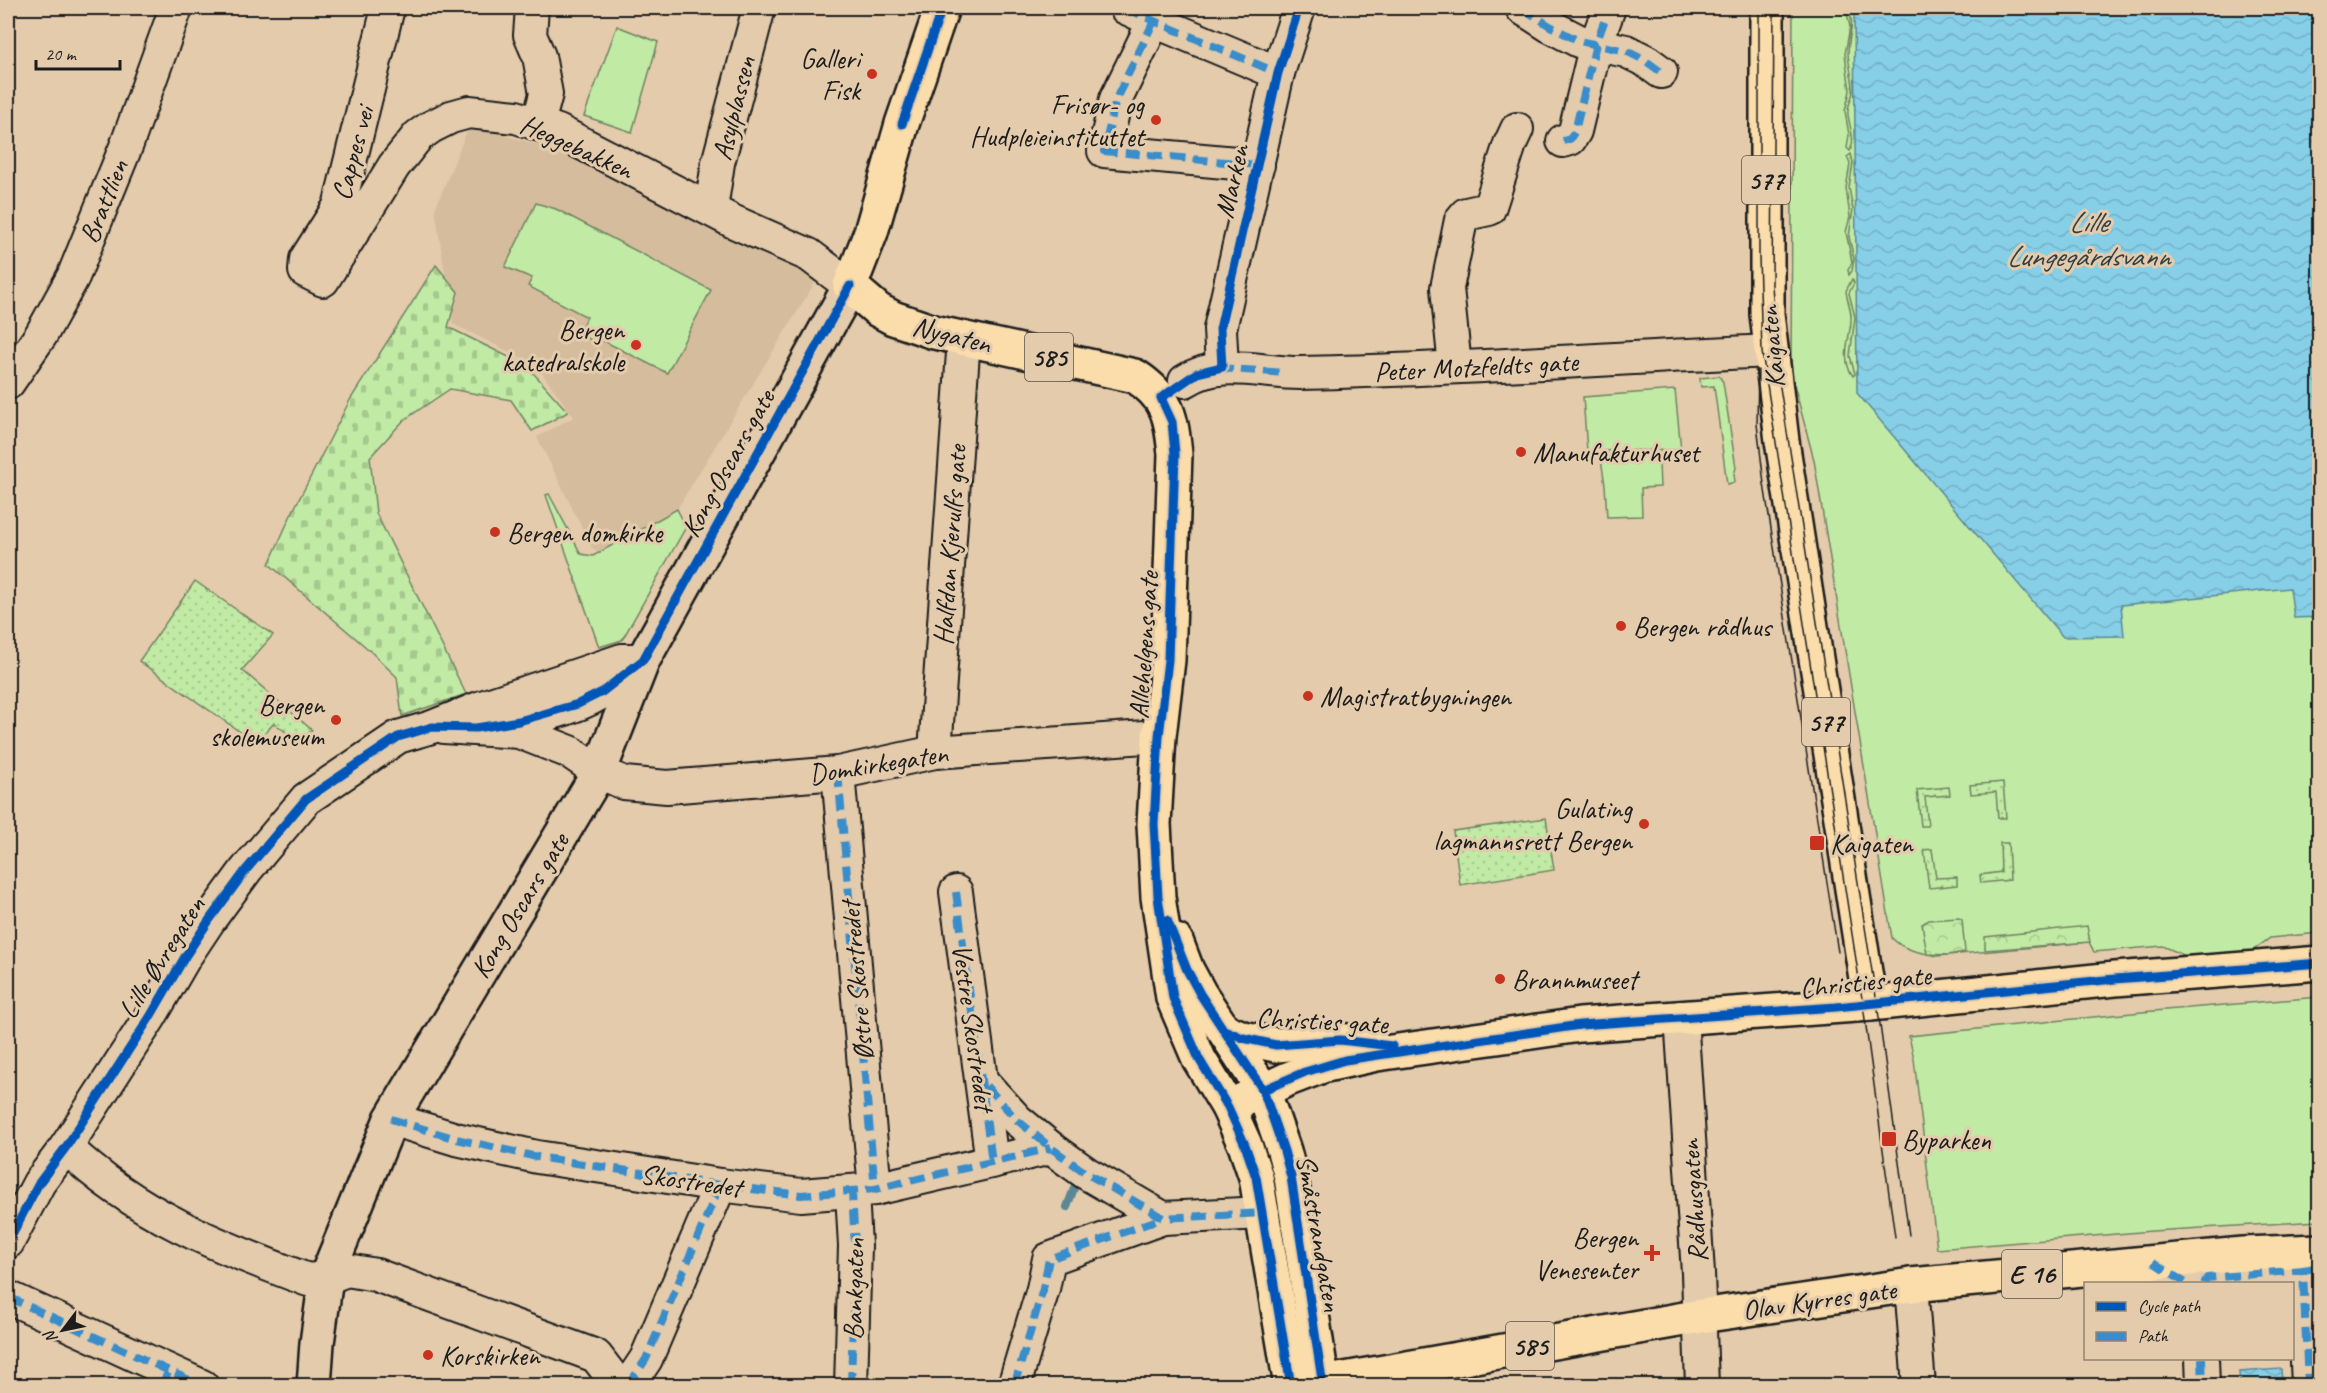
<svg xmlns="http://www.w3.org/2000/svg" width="2327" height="1393" font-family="Caveat,sans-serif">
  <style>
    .built { fill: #d5bc9d }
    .green { fill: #c1eaa5; stroke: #6e8360; stroke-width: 1.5 }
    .forest { fill: url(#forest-crowns); stroke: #6e8360; stroke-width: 1.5 }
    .cemetery { fill: url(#cemetery-stones); stroke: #6e8360; stroke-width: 1.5 }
    .garden { fill: url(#garden-dots); stroke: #6e8360; stroke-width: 1.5 }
    .water { fill: url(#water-waves); stroke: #5c8796; stroke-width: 1.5 }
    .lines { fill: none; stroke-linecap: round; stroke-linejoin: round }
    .stream { stroke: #5c8796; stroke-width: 8 }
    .street-casing { stroke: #1c1c1c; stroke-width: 36 }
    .secondary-casing { stroke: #1c1c1c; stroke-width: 38 }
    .primary-casing { stroke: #1c1c1c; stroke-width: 38 }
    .highway-casing { stroke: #1c1c1c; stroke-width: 38 }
    .street { stroke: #e3cbac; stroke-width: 32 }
    .secondary { stroke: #e3cbac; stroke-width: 33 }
    .primary { stroke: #fbddab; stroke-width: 33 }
    .highway { stroke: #fbddab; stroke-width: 33 }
    .tram { stroke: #1c1c1c; stroke-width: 1.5 }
    .quiet { stroke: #388dca; stroke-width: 8; stroke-dasharray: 15 8; stroke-linecap: butt }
    .cycleway-casing { stroke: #e3cbac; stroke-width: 13 }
    .cycleway { stroke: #0057b8; stroke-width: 9 }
    .poi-dot { fill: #c8321e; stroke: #e3cbac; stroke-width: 2 }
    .labels { text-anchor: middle; stroke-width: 6; stroke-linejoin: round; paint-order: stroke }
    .shield { fill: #e3cbac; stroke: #585047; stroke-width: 1.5 }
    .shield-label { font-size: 27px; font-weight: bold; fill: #1c1c1c }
    .poi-label { font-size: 28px; fill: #1c1c1c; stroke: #e3cbac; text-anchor: start }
    .street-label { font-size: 28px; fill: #1c1c1c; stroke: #e3cbac }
    .water-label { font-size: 30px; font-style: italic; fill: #314045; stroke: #e3cbac }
  </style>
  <defs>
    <pattern id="forest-crowns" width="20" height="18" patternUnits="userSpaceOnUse" patternTransform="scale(1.5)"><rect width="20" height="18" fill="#c1eaa5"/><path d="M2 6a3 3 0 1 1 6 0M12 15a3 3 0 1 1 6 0" fill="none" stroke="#a5c88d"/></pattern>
    <pattern id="cemetery-stones" width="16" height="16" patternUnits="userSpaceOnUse" patternTransform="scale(1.5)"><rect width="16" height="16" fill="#c1eaa5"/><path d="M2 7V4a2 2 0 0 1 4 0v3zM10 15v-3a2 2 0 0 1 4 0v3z" fill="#a5c88d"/></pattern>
    <pattern id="garden-dots" width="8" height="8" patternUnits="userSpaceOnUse" patternTransform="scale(1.5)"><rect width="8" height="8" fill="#c1eaa5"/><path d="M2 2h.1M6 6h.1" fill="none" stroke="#a5c88d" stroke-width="1.8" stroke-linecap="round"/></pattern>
    <pattern id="water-waves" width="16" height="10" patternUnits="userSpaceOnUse" patternTransform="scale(1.5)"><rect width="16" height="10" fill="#86cfe7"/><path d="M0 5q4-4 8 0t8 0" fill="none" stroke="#73b1c6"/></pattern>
  </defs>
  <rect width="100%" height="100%" fill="#e3cbac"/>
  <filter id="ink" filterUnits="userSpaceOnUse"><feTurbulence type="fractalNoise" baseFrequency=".0167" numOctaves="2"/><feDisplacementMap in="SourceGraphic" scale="12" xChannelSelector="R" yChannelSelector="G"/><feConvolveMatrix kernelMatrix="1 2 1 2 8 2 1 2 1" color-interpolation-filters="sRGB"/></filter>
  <g filter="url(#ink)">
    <polygon class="built" points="469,126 555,149 817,279 677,509 600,553 592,548 537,437 574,417 536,365 453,324 435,209"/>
    <g class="green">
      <path d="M1793,8H2319V933L2270,938L2252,951L2188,957L2163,946L2094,952L2089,942L1937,956C1920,952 1904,951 1892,938L1814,460L1791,373Z"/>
      <polygon points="617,26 658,42 632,132 584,116"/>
      <polygon points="536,203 556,209 711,290 667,373 596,337 594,341 578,334 587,317 528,286 532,278 505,267"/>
      <polygon points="1719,376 1723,382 1736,468 1734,474 1735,482 1727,484 1714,386 1701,387 1700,378"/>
      <polygon points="1675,390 1681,450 1587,451 1583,397"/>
      <polygon points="1678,452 1678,461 1659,463 1660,487 1641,488 1642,516 1607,517 1605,485 1600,453"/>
      <polygon points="549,494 581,554 593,556 677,509 686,527 622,640 599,647 546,495"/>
      <polygon points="2319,997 2319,1221 2152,1231 1937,1249 1914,1059 1909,1036 2142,1012"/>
    </g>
    <g class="forest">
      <polygon points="1959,918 1962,920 1965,952 1948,955 1927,954 1922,924 1929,920"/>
      <polygon points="2087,926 2090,942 1985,950 1985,937"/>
    </g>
    <polygon class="cemetery" points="436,265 458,292 448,327 527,366 568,412 532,431 511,400 450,389 404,420 370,457 376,513 466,694 402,716 397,677 367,648 269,564 290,517 350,400"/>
    <g class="garden">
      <path d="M1846,8H1849C1855,31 1848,34 1848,54C1849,67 1853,78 1853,91C1852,99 1847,107 1848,114C1849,126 1856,140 1850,151L1847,148L1849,135L1845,111L1850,91L1845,54L1850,27Z"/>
      <polygon points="1851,154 1853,163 1849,188 1853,209 1849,237 1854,259 1852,271 1849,275 1848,270 1852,262 1846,232 1850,217 1846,188 1850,164 1847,157"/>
      <path d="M1852,279L1854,283L1849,293L1855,317L1850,356L1855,374L1853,376C1840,359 1850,339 1851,320C1852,310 1847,301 1846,291Z"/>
      <polygon points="195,581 273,635 242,670 312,730 299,742 274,723 256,743 139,661"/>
      <polygon points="2003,782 2006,818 1998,818 1996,792 1971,794 1970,785"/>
      <polygon points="1949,787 1950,795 1925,797 1928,826 1921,826 1917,790"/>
      <polygon points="1546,818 1554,870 1460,885 1453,831"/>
      <polygon points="2000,843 2008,843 2010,880 1981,883 1980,875 2001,872"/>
      <polygon points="1932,849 1936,878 1957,877 1957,885 1929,888 1924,850"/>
    </g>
    <g class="water">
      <polygon points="1854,8 2319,8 2319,617 2294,618 2290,588 2121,605 2124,636 2063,637 1857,393"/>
      <polygon points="2281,1369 2282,1385 2240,1385 2239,1372"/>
    </g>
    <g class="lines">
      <polyline class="stream" points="1067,1207 1079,1175"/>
      <g class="street-casing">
        <g id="street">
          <polyline points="388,8 339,207 306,259 305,271 323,280 394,166 418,136 431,127 451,117 469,112 516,117 558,131 732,221 809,255 850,286"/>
          <polyline points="532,8 530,35 539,56 546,94 538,124"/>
          <polyline points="1126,8 1154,21 1278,73"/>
          <polyline points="1522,8 1550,26 1579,41 1626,51 1646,61 1661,72"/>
          <polyline points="1154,21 1116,99 1104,151 1258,165"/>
          <polyline points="1563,141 1570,139 1575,131 1596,44 1609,8"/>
          <polyline points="711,209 718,163 759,8"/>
          <polyline points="1222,367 1220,329 1278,73 1299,8"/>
          <polyline points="1455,367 1447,288 1461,220 1466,214 1489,209 1510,144 1517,129"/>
          <path d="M1185,381C1219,358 1261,373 1300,373C1457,370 1613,358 1770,351"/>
          <polyline points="8,383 41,335 73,277 127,144 176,8"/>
          <path d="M497,725C530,719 574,710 601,693C615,684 626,672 639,663"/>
          <polyline points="444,727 519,732 570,752 599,772 624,783 667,787 838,773 935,752 1159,736"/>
          <polyline points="935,752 964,338"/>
          <polyline points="838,773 875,1189"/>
          <polyline points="956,892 992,1162"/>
          <polyline points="1681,1017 1698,1273 1702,1386"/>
          <polyline points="986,1086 1017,1120 1051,1148 1086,1173 1163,1218 1263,1213"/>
          <polyline points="391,1119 456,1139 537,1157 720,1185 801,1195 875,1189 1051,1148"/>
          <path d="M66,1147C135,1214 220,1247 308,1280L326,1278L347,1270L376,1275L596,1356L619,1386"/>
          <polyline points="8,1242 39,1183 66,1147 150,1017 186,955 210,919 246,870 306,799 398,737 432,727 479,708 622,660 643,660"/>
          <polyline points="2153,1262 2187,1284"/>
          <polyline points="2204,1284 2207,1278 2303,1270 2308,1386"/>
          <polyline points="1911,1285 1919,1386"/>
          <polyline points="8,1297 202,1386"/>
          <polyline points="2202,1358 2203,1386"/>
          <polyline points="628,1386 646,1359 720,1185"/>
          <polyline points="851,1386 855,1246 852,1192"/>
          <polyline points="1014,1386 1043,1289 1049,1259 1163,1218"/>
        </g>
      </g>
      <g class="secondary-casing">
        <polyline id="secondary" points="314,1386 317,1343 326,1278 391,1119 599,772 643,660 850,286"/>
      </g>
      <g class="primary-casing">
        <g id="primary">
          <path d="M942,8L902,124L871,232L850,286L878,310L893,318L934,332L1135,376C1169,398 1171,417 1175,454L1168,660L1159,736L1154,824L1158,897L1173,998L1199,1059L1228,1107L1245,1145L1256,1177L1291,1386"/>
          <polyline points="1176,941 1187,970 1200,994 1263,1090 1284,1151 1291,1177 1323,1386"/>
          <polyline points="1226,1031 1243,1038 1276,1045 1340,1040 1372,1044"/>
          <polyline points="1228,1107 1288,1079 1322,1066 1377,1054 1580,1025 1870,1004 1782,441 1767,314 1767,8"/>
          <polyline points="1322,1383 1701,1316 1911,1285"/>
        </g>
      </g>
      <g class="highway-casing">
        <g id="highway">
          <polyline points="1870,1004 2115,979 2320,963"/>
          <polyline points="1911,1285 2243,1254 2320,1251"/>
        </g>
      </g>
      <use href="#street" class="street"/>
      <use href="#secondary" class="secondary"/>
      <use href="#primary" class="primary"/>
      <use href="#highway" class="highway"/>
      <g class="tram">
        <polyline points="1759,8 1759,257 1762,352 1863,1005 1895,1237"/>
        <polyline points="1774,8 1772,285 1779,381 1877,1003 1909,1235"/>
        <polyline points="1758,370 1757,424 1764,484 1838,952"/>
      </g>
      <g class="quiet">
        <polyline points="1126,8 1154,21 1278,73"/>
        <polyline points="1522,8 1550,26 1579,41 1626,51 1646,61 1661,72"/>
        <polyline points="1154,21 1116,99 1104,151 1258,165"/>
        <polyline points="1563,141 1570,139 1575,131 1596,44 1609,8"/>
        <polyline points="1218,368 1286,373"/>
        <polyline points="838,773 875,1189"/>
        <polyline points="956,892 992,1162"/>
        <polyline points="986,1086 1017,1120 1051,1148 1086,1173 1163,1218 1263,1213"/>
        <polyline points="391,1119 456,1139 537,1157 720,1185 801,1195 875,1189 1051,1148"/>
        <polyline points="2153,1262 2187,1284"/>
        <polyline points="2303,1270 2315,1268 2320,1261"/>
        <polyline points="2204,1284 2207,1278 2303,1270 2308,1386"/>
        <polyline points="8,1297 202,1386"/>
        <polyline points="2202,1358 2203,1386"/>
        <polyline points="161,1386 169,1371"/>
        <polyline points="628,1386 646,1359 720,1185"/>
        <polyline points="851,1386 855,1246 852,1192"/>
        <polyline points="1014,1386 1043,1289 1049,1259 1163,1218"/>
      </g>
      <g class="cycleway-casing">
        <g id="cycleway">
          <polyline points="902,124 942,8"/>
          <polyline points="1167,920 1187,970 1200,994 1263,1090 1284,1151 1291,1177 1323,1386"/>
          <polyline points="1227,1031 1243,1038 1276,1045 1340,1040 1392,1046"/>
          <polyline points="1263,1090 1305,1072 1345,1060 1580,1025 1836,1007 2115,979 2320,963"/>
          <polyline points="8,1242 39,1183 66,1147 150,1017 186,955 210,919 246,870 306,799 398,737 432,727 476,728 519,721 578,704 602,692 643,660 850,286"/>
          <polyline points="1291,1386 1256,1177 1245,1145 1228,1107 1199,1059 1173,998 1158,897 1154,824 1159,736 1168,660 1175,454 1172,422 1161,398 1197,373 1222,367 1220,329 1278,73 1299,8"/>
        </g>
      </g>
      <use href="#cycleway" class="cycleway"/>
    </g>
  </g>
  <g class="poi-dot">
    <circle cx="872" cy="74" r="6"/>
    <circle cx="1156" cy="120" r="6"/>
    <circle cx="636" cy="345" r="6"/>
    <circle cx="1521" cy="452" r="6"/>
    <circle cx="495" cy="532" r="6"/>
    <circle cx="1621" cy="626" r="6"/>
    <circle cx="1308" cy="696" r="6"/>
    <circle cx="336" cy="720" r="6"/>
    <circle cx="1644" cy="824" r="6"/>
    <rect x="1809" y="835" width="16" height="16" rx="3"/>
    <circle cx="1500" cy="979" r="6"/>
    <rect x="1881" y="1131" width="16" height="16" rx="3"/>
    <path d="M1649 1244h6v6h6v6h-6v6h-6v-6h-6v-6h6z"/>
    <circle cx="428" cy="1355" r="6"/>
  </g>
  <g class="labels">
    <g class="shield">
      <rect x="1742" y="156" width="48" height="48" rx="4.5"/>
      <rect x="1025" y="333" width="48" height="48" rx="4.5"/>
      <rect x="1802" y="698" width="48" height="48" rx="4.5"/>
      <rect x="2002" y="1250" width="60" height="48" rx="4.5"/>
      <rect x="1506" y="1322" width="48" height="48" rx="4.5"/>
    </g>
    <g class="shield-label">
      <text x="1766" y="189">577</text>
      <text x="1049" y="366">585</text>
      <text x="1826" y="731">577</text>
      <text x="2032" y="1283">E 16</text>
      <text x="1530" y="1355">585</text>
    </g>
    <g class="poi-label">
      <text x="860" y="68" text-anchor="end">Galleri<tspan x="860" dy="32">Fisk</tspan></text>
      <text x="1144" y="114" text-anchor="end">Frisør- og<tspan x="1144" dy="32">Hudpleieinstituttet</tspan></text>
      <text x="624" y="339" text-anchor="end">Bergen<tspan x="624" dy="32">katedralskole</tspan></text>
      <text x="1533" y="462">Manufakturhuset</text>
      <text x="507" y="542">Bergen domkirke</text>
      <text x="1633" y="636">Bergen rådhus</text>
      <text x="1320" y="706">Magistratbygningen</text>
      <text x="324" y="714" text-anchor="end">Bergen<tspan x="324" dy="32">skolemuseum</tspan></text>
      <text x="1632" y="818" text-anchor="end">Gulating<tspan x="1632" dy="32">lagmannsrett Bergen</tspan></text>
      <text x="1830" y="853">Kaigaten</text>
      <text x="1512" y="989">Brannmuseet</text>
      <text x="1902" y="1149">Byparken</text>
      <text x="1638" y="1247" text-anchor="end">Bergen<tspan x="1638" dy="32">Venesenter</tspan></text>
      <text x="440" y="1365">Korskirken</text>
    </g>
    <g class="street-label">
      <text transform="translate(733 108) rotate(-76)" y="10">Asylplassen</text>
      <text transform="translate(577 146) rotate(24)" y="10">Heggebakken</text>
      <text transform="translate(352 153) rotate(-75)" y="10">Cappes vei</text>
      <text transform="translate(1231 181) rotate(-77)" y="10">Marken</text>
      <text transform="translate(103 201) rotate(-68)" y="10">Brattlien</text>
      <text transform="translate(952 334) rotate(14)" y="10">Nygaten</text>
      <text transform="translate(1771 347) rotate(-95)" y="10">Kaigaten</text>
      <text transform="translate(1476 366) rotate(-3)" y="10">Peter Motzfeldts gate</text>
      <text transform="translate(727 463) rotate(-61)" y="10">Kong Oscars gate</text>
      <text transform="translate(949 545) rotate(-86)" y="10">Halfdan Kjerulfs gate</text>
      <text transform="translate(1143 645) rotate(-86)" y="10">Allehelgens gate</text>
      <text transform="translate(878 763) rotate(-9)" y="10">Domkirkegaten</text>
      <text transform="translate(519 905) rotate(-59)" y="10">Kong Oscars gate</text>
      <text transform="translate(161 957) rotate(-58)" y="10">Lille Øvregaten</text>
      <text transform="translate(856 981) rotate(-95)" y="10">Østre Skostredet</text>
      <text transform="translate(1865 981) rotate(-6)" y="10">Christies gate</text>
      <text transform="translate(1322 1020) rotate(3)" y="10">Christies gate</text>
      <text transform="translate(974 1027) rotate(82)" y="10">Vestre Skostredet</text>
      <text transform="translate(691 1180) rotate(8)" y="10">Skostredet</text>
      <text transform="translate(1693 1201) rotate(-94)" y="10">Rådhusgaten</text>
      <text transform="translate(1320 1233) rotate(80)" y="10">Småstrandgaten</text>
      <text transform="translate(853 1289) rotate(-89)" y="10">Bankgaten</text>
      <text transform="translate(1819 1299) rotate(-8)" y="10">Olav Kyrres gate</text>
    </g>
    <g class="water-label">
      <text x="2088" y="232">Lille<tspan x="2088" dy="34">Lungegårdsvann</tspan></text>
    </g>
  </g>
  <rect width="2327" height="1393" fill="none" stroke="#e3cbac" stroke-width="30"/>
  <rect x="15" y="15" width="2297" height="1363" fill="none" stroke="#1c1c1c" stroke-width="2" filter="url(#ink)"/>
  <rect x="2084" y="1282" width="210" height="78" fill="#e3cbac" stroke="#938572" stroke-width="1.5"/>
  <rect x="2096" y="1302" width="30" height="9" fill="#0057b8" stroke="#938572" stroke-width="1.5"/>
  <text x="2138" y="1312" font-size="18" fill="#1c1c1c">Cycle path</text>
  <rect x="2096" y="1332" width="30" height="9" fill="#388dca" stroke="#938572" stroke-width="1.5"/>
  <text x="2138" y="1342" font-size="18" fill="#1c1c1c">Path</text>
  <g transform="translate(63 1330) rotate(238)" stroke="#e3cbac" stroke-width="4.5" paint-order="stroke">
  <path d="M0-4.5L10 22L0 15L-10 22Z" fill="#1c1c1c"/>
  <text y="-9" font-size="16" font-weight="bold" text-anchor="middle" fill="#1c1c1c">N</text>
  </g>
  <path d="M36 60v9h84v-9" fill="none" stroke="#1c1c1c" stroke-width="3"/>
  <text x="45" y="60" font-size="18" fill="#1c1c1c" stroke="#e3cbac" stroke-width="4.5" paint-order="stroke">20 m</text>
</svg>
